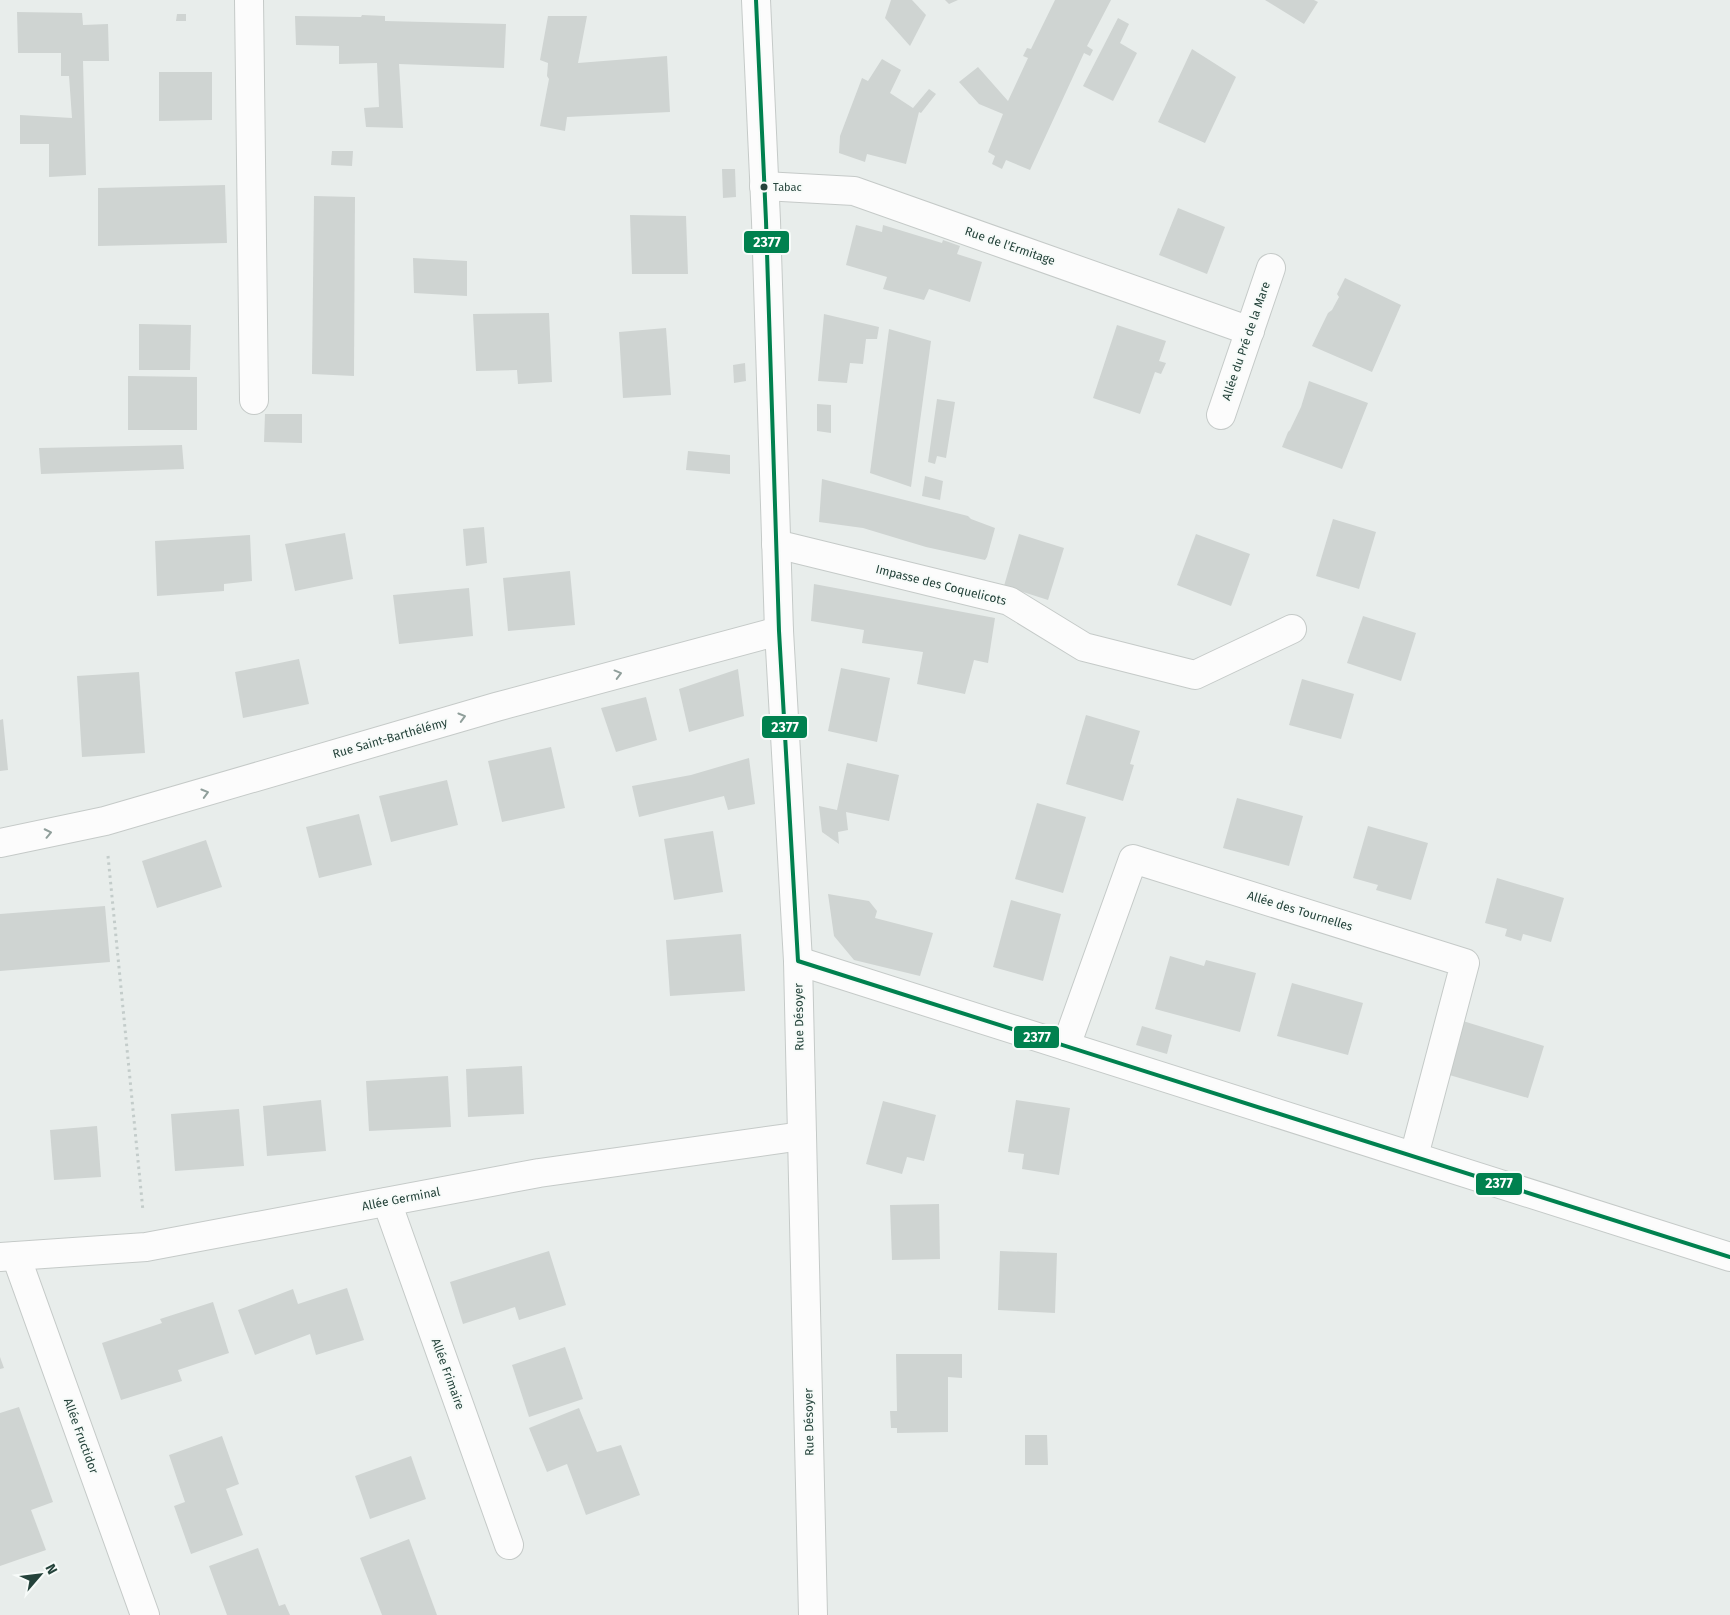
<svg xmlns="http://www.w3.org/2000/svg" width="1730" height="1615" font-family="'Fira Sans',sans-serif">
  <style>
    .building { fill: #cfd4d2 }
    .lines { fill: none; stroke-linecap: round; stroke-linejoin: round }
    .minor-casing { stroke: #c5cac8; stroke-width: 30 }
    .path { stroke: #c3ccca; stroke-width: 3; stroke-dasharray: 2.5 4; stroke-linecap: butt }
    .minor { stroke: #fcfcfc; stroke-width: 28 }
    .bus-1-casing { stroke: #f7fbf9; stroke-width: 8 }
    .bus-1 { stroke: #00814f; stroke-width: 4 }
    .oneway { stroke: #909f9b }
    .bus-dot { fill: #24423a; stroke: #f7fbf9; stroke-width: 2 }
    .labels { text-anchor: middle; stroke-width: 4; stroke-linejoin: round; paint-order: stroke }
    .bus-label { font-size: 11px; fill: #24423a; stroke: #f7fbf9; text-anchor: start }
    .street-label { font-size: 12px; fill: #24423a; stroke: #f7fbf9 }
    .line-badge { stroke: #f7fbf9; stroke-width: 2 }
    .badge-label { font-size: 14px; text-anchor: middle; font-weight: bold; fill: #fff }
  </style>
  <rect width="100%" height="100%" fill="#e8edeb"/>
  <g class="building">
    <polygon points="891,0 912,0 926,15 910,46 885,18"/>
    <polygon points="945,0 958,0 949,4"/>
    <polygon points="1055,0 1111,0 1087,46 1093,50 1090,56 1084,53 1030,170 1006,160 1002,169 992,164 995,156 988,152 1003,114 979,104 959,82 978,67 1008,101 1028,58 1023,56 1027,48 1031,49"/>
    <polygon points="1265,0 1314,0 1318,2 1304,24"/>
    <polygon points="17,12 82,13 83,25 108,24 109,61 83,61 86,175 49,177 49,144 20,144 20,115 72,118 69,76 61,76 61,53 18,53"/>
    <polygon points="177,14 186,14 186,21 176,21"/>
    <polygon points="362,15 385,16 385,21 506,24 504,68 399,64 403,128 366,127 364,108 379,107 377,63 339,64 339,46 296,45 295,16 361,17"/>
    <polygon points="548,16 587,16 578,63 667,56 670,112 567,117 565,131 540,126 549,79 547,76 548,63 540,60"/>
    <polygon points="1118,18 1129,24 1120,43 1137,53 1113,101 1083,86"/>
    <polygon points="1192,49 1236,77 1205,143 1158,122"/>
    <polygon points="882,59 901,70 890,93 913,108 929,89 936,94 921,113 919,112 906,164 867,154 865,162 839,153 840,136 862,78 868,81"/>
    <polygon points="159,72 212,72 212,120 159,121"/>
    <polygon points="332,151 353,151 352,166 331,165"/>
    <polygon points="722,169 735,169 736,197 723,198"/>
    <polygon points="225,185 227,243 98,246 98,188"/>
    <polygon points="314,196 355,197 354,376 312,374"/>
    <polygon points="1178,208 1225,227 1207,274 1159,255"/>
    <polygon points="630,215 686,216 688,274 632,274"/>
    <polygon points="856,225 882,232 883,225 942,243 943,240 960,246 957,254 982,262 970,302 929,289 924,300 883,289 887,277 846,265"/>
    <polygon points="413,258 467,261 467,296 414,293"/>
    <polygon points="1345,278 1401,305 1372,372 1312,346 1328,313 1332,310 1339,297 1337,294"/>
    <polygon points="549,313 552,382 518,384 517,370 476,371 473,314"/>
    <polygon points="824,314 879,327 877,339 866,339 863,364 850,363 847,383 818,381"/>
    <polygon points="139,324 191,325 190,370 139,370"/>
    <polygon points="1117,325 1166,341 1159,361 1166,363 1161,374 1155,372 1140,414 1093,398"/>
    <polygon points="666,328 671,395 623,398 619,332"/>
    <polygon points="889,329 931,341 911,487 870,473"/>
    <polygon points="745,363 746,381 734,383 733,365"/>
    <polygon points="128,376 197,377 197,430 128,430"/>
    <polygon points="1309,381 1368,403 1342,469 1282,447 1288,432 1290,430 1301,407"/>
    <polygon points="937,399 955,402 946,458 937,456 935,464 928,462"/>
    <polygon points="817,404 831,405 831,433 817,431"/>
    <polygon points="265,414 302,414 302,443 264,442"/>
    <polygon points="182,445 184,469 41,474 39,448"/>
    <polygon points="688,451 730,455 730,474 686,470"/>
    <polygon points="925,476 943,481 940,500 922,496"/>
    <polygon points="822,479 968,516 971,519 995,528 987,557 985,560 926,547 863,528 819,522"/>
    <polygon points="1333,519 1376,532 1359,589 1316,576"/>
    <polygon points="484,527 487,563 466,566 463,529"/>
    <polygon points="345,533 353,579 295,591 285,544"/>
    <polygon points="1019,534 1064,548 1048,600 1004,586"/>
    <polygon points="1196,534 1250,554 1231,606 1177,585"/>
    <polygon points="250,535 252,581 224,584 224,591 157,596 155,541"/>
    <polygon points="570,571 575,625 508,631 503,578"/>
    <polygon points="814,584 995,618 988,663 974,660 965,694 917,684 923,652 862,643 864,630 811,621"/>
    <polygon points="469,588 473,636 399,644 393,595"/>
    <polygon points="1363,616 1416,633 1401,681 1347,663"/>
    <polygon points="299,659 309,704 243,718 235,672"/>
    <polygon points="841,668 890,678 877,742 828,731"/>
    <polygon points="738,669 744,716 689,732 679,689"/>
    <polygon points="139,672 145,753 82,757 77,676"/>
    <polygon points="1302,679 1354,694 1341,739 1289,725"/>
    <polygon points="646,697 657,740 616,752 601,708"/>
    <polygon points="1086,715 1140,731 1130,764 1134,765 1123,801 1066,784"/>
    <polygon points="3,719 8,770 0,771 0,720"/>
    <polygon points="551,747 565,808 502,822 488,761"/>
    <polygon points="749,758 755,804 728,810 724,796 639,817 632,786 691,775"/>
    <polygon points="847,763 899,775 889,821 846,812 848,830 838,832 839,844 822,832 819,806 837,810"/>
    <polygon points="447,780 458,825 391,842 379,796"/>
    <polygon points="1237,798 1303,816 1289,866 1223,848"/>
    <polygon points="1037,803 1086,817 1063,893 1015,879"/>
    <polygon points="359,814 372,865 319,878 306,827"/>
    <polygon points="1368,826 1428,843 1411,900 1376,890 1378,885 1353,878"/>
    <polygon points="713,831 723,892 674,900 664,839"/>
    <polygon points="206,840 222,887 157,908 142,861"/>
    <polygon points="1497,878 1564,898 1551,942 1523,934 1521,941 1505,936 1507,929 1485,923"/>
    <polygon points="828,894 869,901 877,911 875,918 933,933 920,976 854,960 834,936"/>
    <polygon points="1011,900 1061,914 1043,981 993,967"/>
    <polygon points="105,906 110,962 0,971 0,914"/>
    <polygon points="741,934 745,991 670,996 666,940"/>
    <polygon points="1170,956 1204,966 1206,960 1256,973 1240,1032 1155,1009"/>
    <polygon points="1292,983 1363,1003 1348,1055 1277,1036"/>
    <polygon points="1463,1021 1544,1046 1528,1098 1446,1074"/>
    <polygon points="1142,1026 1172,1035 1167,1054 1136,1045"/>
    <polygon points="522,1066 524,1114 468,1117 466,1069"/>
    <polygon points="448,1076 451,1127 369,1131 366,1081"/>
    <polygon points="321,1100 326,1151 267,1156 263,1106"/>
    <polygon points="1016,1100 1070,1108 1059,1175 1022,1169 1024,1154 1008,1152"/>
    <polygon points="883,1101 936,1115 924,1161 907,1157 902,1174 866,1164"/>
    <polygon points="239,1109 244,1166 175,1171 171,1114"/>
    <polygon points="97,1126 101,1177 54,1180 50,1130"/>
    <polygon points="939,1204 940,1259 892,1260 890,1205"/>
    <polygon points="549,1251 566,1305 519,1320 515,1307 463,1324 450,1282"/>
    <polygon points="1000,1251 1057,1253 1055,1313 998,1310"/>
    <polygon points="347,1288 364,1340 316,1355 310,1334 255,1355 238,1310 293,1289 298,1304"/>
    <polygon points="213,1302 229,1353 178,1370 182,1381 121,1400 102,1343 162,1323 160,1319"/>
    <polygon points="565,1347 583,1399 529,1417 512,1365"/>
    <polygon points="896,1354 962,1354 962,1378 948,1377 948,1432 897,1433 897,1428 891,1428 890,1411 897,1411"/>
    <polygon points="0,1357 4,1368 0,1369"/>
    <polygon points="19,1407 53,1502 31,1510 46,1550 0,1566 0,1413"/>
    <polygon points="579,1408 597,1452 621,1445 640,1495 586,1515 567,1464 547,1472 529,1428"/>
    <polygon points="1025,1435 1047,1435 1048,1465 1025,1465"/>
    <polygon points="222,1436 239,1484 226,1489 243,1535 191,1554 174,1506 185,1502 169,1455"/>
    <polygon points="411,1456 426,1499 370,1519 355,1476"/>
    <polygon points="409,1539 437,1615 382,1615 360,1558"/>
    <polygon points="258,1548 279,1606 285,1604 290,1615 227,1615 209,1566"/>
  </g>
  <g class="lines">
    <g class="minor-casing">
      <g id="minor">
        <polyline points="249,0 254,400"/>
        <polyline points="756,0 766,221 779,631 798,961 813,1615"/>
        <polyline points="764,186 854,191 1250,331"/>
        <polyline points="1221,415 1271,268"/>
        <polyline points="776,544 1009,601 1084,647 1195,675 1292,629"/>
        <polyline points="0,843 105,821 496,707 779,631"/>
        <polyline points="798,961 1730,1257"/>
        <polyline points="1066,1046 1133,859 1465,963 1414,1156"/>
        <polyline points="387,1202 509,1545"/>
        <polyline points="16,1256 145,1615"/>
        <polyline points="0,1257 146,1247 539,1173 802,1136"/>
      </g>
    </g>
    <polyline class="path" points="108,856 143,1211"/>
    <use href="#minor" class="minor"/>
    <g class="bus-1-casing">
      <polyline id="bus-1" points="756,0 766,221 779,631 798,961 1730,1257"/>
    </g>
    <use href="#bus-1" class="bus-1"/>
  </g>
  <defs><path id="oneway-chevron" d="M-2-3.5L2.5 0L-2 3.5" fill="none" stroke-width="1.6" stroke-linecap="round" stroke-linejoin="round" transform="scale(1.25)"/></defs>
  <g class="oneway">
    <use href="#oneway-chevron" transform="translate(618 674) rotate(-15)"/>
    <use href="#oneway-chevron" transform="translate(462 717) rotate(-16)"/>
    <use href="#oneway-chevron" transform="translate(205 793) rotate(-16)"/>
    <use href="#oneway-chevron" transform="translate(48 833) rotate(-12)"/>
  </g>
  <circle class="bus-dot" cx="764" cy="187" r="4.5"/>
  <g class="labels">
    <g class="bus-label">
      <text x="773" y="191">Tabac</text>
    </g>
    <g class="street-label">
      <text transform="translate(1010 246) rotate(19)" y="4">Rue de l'Ermitage</text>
      <text transform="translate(1246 341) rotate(-71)" y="4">Allée du Pré de la Mare</text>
      <text transform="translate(941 585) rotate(14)" y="4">Impasse des Coquelicots</text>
      <text transform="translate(390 738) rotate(-16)" y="4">Rue Saint-Barthélémy</text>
      <text transform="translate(1300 911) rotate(17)" y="4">Allée des Tournelles</text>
      <text transform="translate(799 1017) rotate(-91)" y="4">Rue Désoyer</text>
      <text transform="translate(401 1199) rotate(-11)" y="4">Allée Germinal</text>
      <text transform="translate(448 1374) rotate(70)" y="4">Allée Frimaire</text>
      <text transform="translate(809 1422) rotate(-91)" y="4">Rue Désoyer</text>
      <text transform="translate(81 1436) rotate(70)" y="4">Allée Fructidor</text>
    </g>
  </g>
  <g class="line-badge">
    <rect x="743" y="230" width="47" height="24" rx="5" fill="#00814f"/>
    <rect x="761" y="715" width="47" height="24" rx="5" fill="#00814f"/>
    <rect x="1013" y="1025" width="47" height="24" rx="5" fill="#00814f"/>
    <rect x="1475" y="1172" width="48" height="24" rx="5" fill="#00814f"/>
  </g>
  <g class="badge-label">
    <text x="767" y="247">2377</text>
    <text x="785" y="732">2377</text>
    <text x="1037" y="1042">2377</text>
    <text x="1499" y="1188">2377</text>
  </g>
  <g transform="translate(40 1575) rotate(62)" stroke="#f7fbf9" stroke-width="4" paint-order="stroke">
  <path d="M0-4L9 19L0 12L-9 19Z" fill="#24423a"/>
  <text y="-8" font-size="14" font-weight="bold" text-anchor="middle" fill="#24423a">N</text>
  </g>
</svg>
